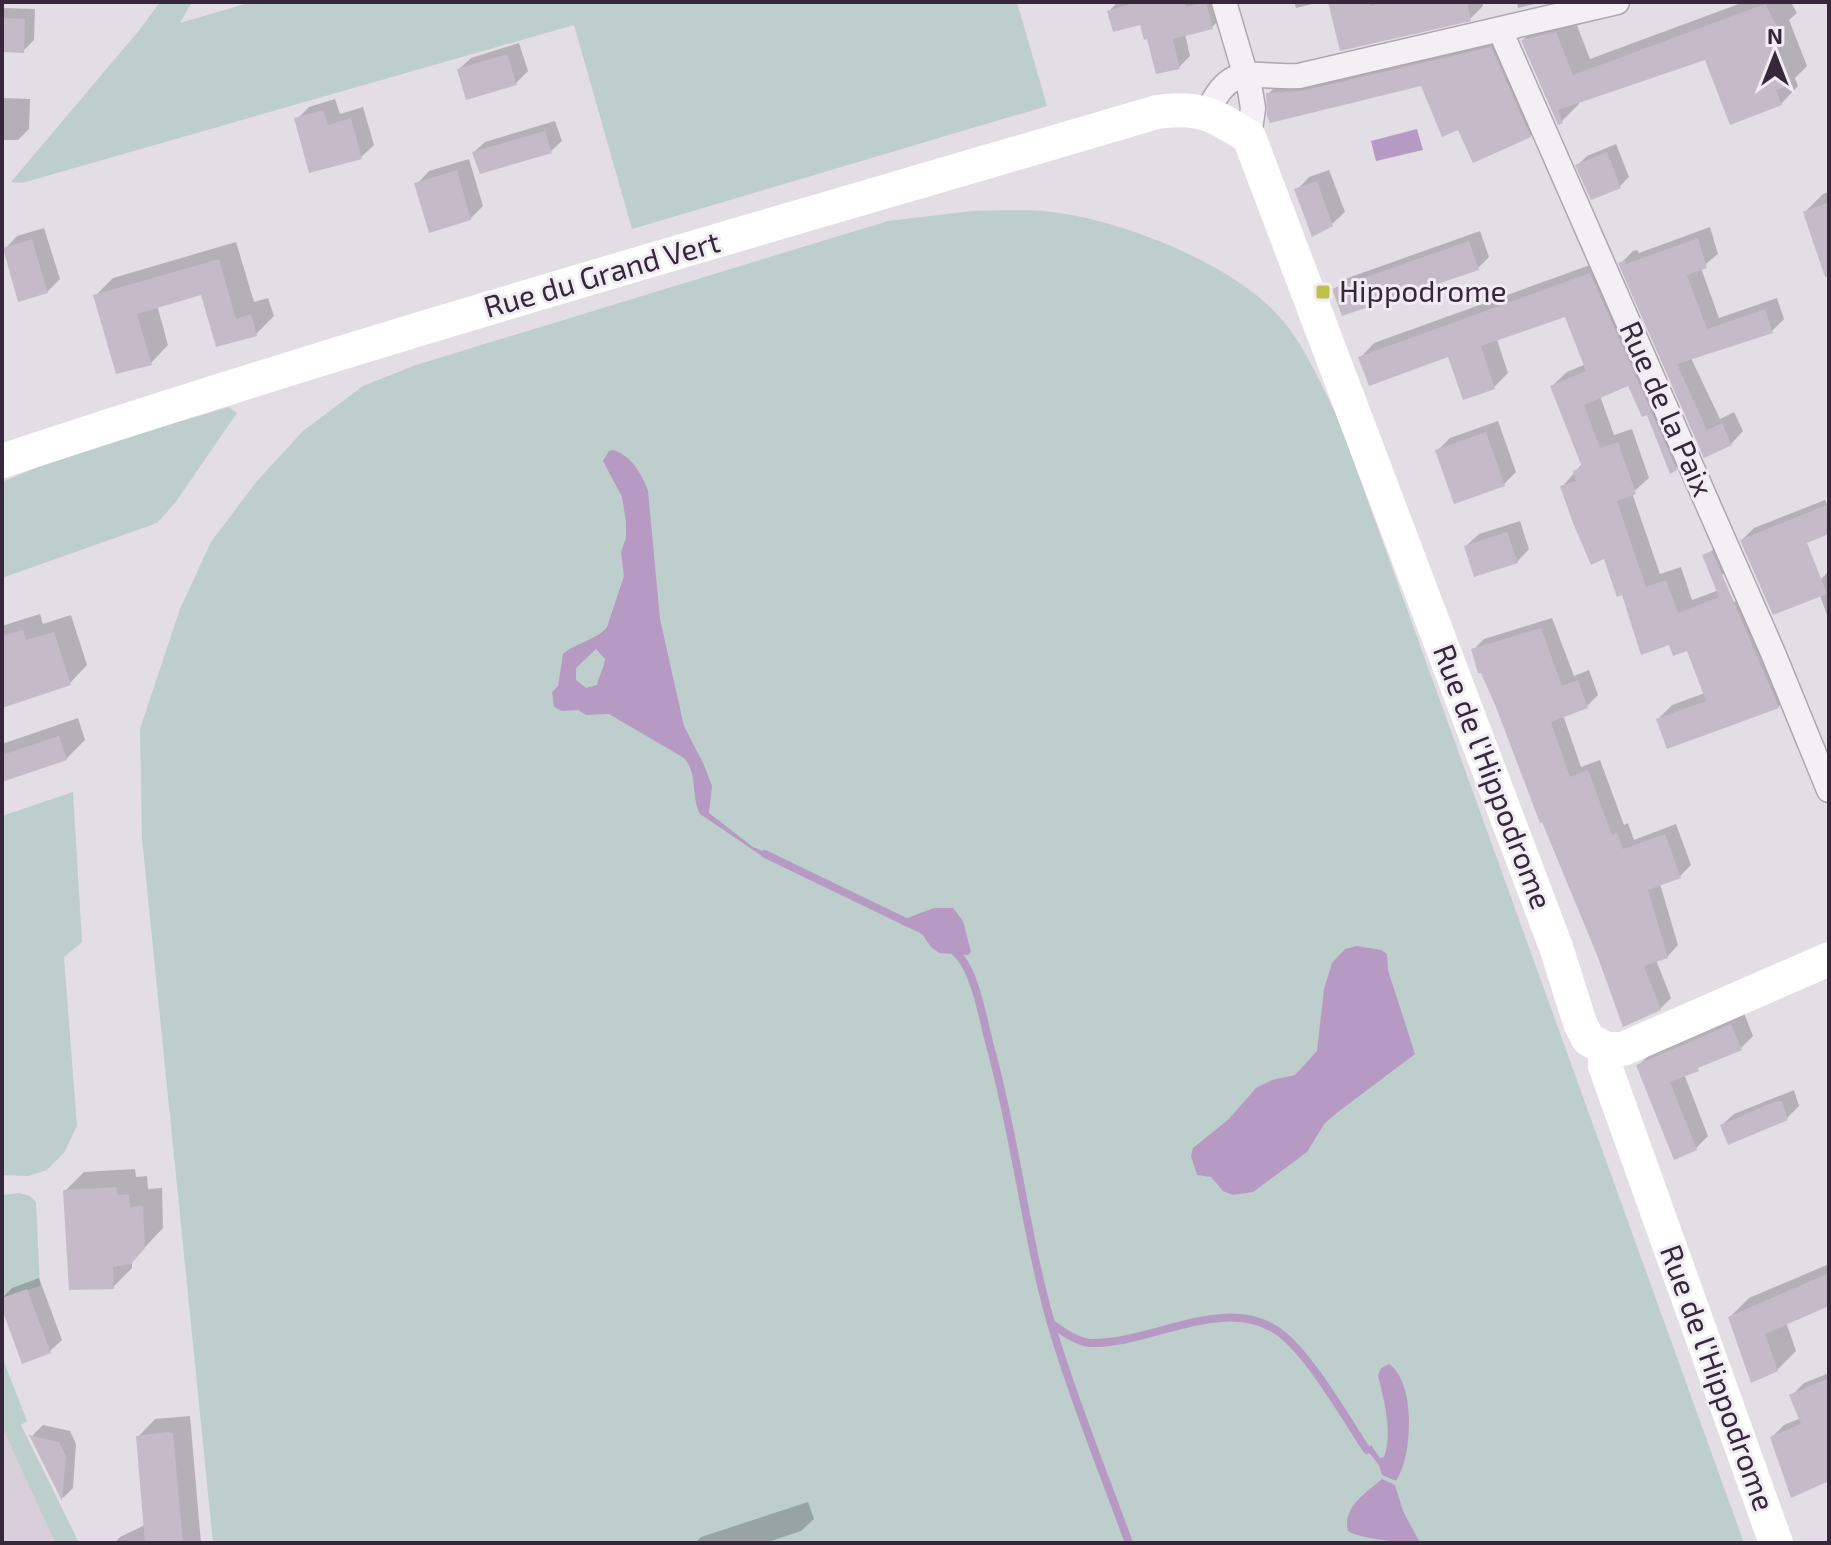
<svg xmlns="http://www.w3.org/2000/svg" width="1831" height="1545" font-family="'Exo 2',sans-serif">
  <style>
    .built { fill: #d8cfda }
    .green { fill: #bececd }
    .water { fill: #b69ac3; fill-rule: evenodd }
    .shadow { fill: #0003 }
    .lines { fill: none; stroke-linecap: round; stroke-linejoin: round }
    .stream { stroke: #b69ac3; stroke-width: 8 }
    .building { fill: #c5bac7 }
    .street-casing { stroke: #afa6b2; stroke-width: 27 }
    .street { stroke: #f3eff4; stroke-width: 24 }
    .secondary { stroke: #fff; stroke-width: 34 }
    .poi-dot { fill: #bec24a; stroke: #f1ecf3; stroke-width: 3 }
    .labels { text-anchor: middle; stroke-width: 6; stroke-linejoin: round; paint-order: stroke }
    .street-label { font-size: 30px; fill: #37273a; stroke: #f1ecf3 }
    .poi-label { font-size: 30px; fill: #37273a; stroke: #f1ecf3; text-anchor: start }
  </style>
  <rect width="100%" height="100%" fill="#e3dde5"/>
  <polygon class="built" points="2,1427 52,1537 55,1543 2,1543"/>
  <g class="green">
    <polygon points="160,2 192,2 180,23 252,2 1017,2 1047,106 632,229 574,25 22,183 11,182 141,28"/>
    <path d="M972,211C998,211 1026,209 1052,212C1123,220 1239,266 1284,322C1307,350 1322,387 1338,418L1744,1543H213L142,838L140,729L180,609L211,542L257,481L303,431L363,386L416,365L888,221Z"/>
    <polygon points="229,407 237,413 175,503 157,523 2,578 2,482 64,456"/>
    <polygon points="73,792 82,942 64,957 77,1126 64,1153 47,1170 28,1176 2,1175 2,816"/>
    <polygon points="19,1193 30,1196 36,1202 40,1286 2,1298 2,1195"/>
    <polygon points="2,1357 27,1421 21,1425 79,1543 55,1543 2,1427"/>
  </g>
  <g class="water">
    <polygon points="1417,129 1423,150 1376,161 1371,141"/>
    <path d="M613,450C631,455 642,474 648,491L660,619L684,726L704,765L712,786L709,813L753,847L765,852V858L700,814C691,797 698,773 684,758L609,714L586,715L578,710L562,711L554,707L552,692L558,686L563,654C575,643 597,640 607,627L624,576L621,552L626,538V522L622,497L603,461L609,451ZM596,649L605,659C604,669 599,675 597,685L586,688L576,680V668Z"/>
    <polygon points="934,908 953,908 963,921 971,952 968,955 939,953 931,947 922,934 901,924 902,920"/>
    <polygon points="1357,946 1381,950 1387,954 1388,970 1415,1054 1338,1112 1325,1123 1307,1152 1253,1192 1233,1195 1223,1191 1211,1177 1197,1175 1191,1156 1193,1148 1229,1119 1256,1088 1272,1080 1295,1075 1317,1051 1324,989 1332,963 1345,949"/>
    <path d="M1389,1364C1416,1382 1413,1457 1396,1481L1382,1475L1379,1465L1367,1450L1371,1445L1380,1458L1384,1457C1393,1434 1384,1399 1378,1376L1381,1368Z"/>
    <path d="M1382,1479L1395,1485L1403,1511L1420,1543C1405,1543 1359,1539 1348,1531C1342,1507 1366,1493 1382,1479Z"/>
  </g>
  <g class="shadow">
    <polygon points="1118,2 1220,2 1223,16 1212,27 1185,34 1190,56 1179,67 1148,37 1142,23 1109,11"/>
    <polygon points="1294,2 1320,2 1296,8"/>
    <polygon points="1330,2 1482,2 1483,6 1470,19"/>
    <polygon points="1517,2 1542,2 1518,8"/>
    <polygon points="1744,2 1791,2 1797,13 1789,20 1807,66 1795,78 1798,86 1781,104 1707,57 1578,101 1579,104 1562,121 1523,40 1540,23 1573,15 1590,59"/>
    <polygon points="2,8 35,9 34,40 23,51 2,50"/>
    <polygon points="1506,33 1545,121 1530,136 1459,128 1423,84 1268,94 1283,79"/>
    <polygon points="519,43 528,71 516,83 459,69 471,58"/>
    <polygon points="2,98 30,99 29,129 18,140 2,140"/>
    <polygon points="335,99 340,114 363,107 374,145 361,157 311,171 297,119 309,107"/>
    <polygon points="555,121 562,141 551,151 474,152 485,142"/>
    <polygon points="1616,144 1629,177 1620,186 1578,165 1587,156"/>
    <polygon points="469,159 483,206 470,219 417,184 429,171"/>
    <polygon points="1329,170 1345,212 1332,224 1297,190 1309,177"/>
    <polygon points="1829,192 1829,265 1805,212 1823,194"/>
    <polygon points="1710,227 1718,254 1701,268 1719,318 1777,298 1784,319 1772,331 1691,358 1720,419 1734,412 1743,431 1731,444 1705,455 1621,263 1633,251 1637,250 1639,253"/>
    <polygon points="44,228 60,279 47,292 5,249 17,236"/>
    <polygon points="1480,231 1489,257 1478,268 1334,290 1345,279"/>
    <polygon points="236,242 254,302 268,298 274,316 256,334 218,344 202,292 157,305 168,345 151,363 95,296 113,278"/>
    <polygon points="1604,260 1690,455 1675,469 1648,413 1629,383 1600,396 1614,435 1632,429 1649,478 1632,493 1660,574 1681,567 1692,600 1719,590 1725,605 1752,596 1792,692 1778,707 1658,719 1672,705 1705,693 1688,649 1670,642 1623,593 1605,556 1562,487 1582,464 1552,386 1567,372 1586,364 1566,314 1497,340 1508,373 1494,387 1449,355 1360,358 1374,343"/>
    <polygon points="1498,421 1516,472 1504,484 1437,451 1450,438"/>
    <polygon points="1825,500 1829,509 1829,528 1742,540 1754,528"/>
    <polygon points="1520,521 1529,549 1517,562 1466,546 1479,534"/>
    <polygon points="1718,547 1728,569 1722,575 1705,555"/>
    <polygon points="1829,571 1829,621 1816,584"/>
    <polygon points="40,614 43,624 71,615 87,665 70,683 2,706 2,626"/>
    <polygon points="1552,618 1574,676 1589,670 1598,695 1587,706 1563,715 1581,767 1600,760 1624,825 1628,823 1634,840 1676,824 1691,865 1680,876 1660,884 1678,945 1667,957 1656,960 1671,998 1660,1009 1607,977 1473,650 1484,639"/>
    <polygon points="78,718 85,740 66,759 2,780 2,744"/>
    <polygon points="1744,1013 1753,1036 1741,1048 1703,1064 1684,1074 1708,1136 1696,1148 1638,1066 1651,1053"/>
    <polygon points="1794,1090 1799,1106 1787,1118 1722,1125 1734,1114"/>
    <polygon points="135,1169 136,1177 147,1176 148,1189 162,1188 163,1228 132,1261 132,1268 113,1287 65,1191 84,1172"/>
    <polygon points="1829,1264 1829,1304 1786,1322 1796,1351 1777,1370 1730,1317 1749,1298"/>
    <polygon points="39,1278 62,1340 50,1351 2,1304 2,1298 12,1288"/>
    <polygon points="1829,1373 1829,1479 1772,1437 1784,1425 1801,1418 1791,1396 1804,1383"/>
    <polygon points="190,1416 201,1543 114,1543 120,1537 145,1525 138,1437 155,1419"/>
    <polygon points="43,1425 70,1431 76,1444 73,1488 63,1498 32,1436"/>
    <polygon points="808,1502 814,1519 801,1531 765,1543 695,1543 701,1537"/>
  </g>
  <g class="lines">
    <g class="stream">
      <polyline points="765,854 908,923"/>
      <path d="M954,951C975,967 983,1020 990,1046C1017,1142 1026,1242 1055,1337C1076,1406 1104,1474 1129,1543"/>
      <path d="M1052,1324C1062,1331 1077,1342 1090,1343C1152,1345 1230,1290 1284,1336C1313,1361 1345,1417 1367,1450"/>
    </g>
  </g>
  <g class="building">
    <polygon points="1137,2 1184,2 1186,7 1206,2 1213,29 1173,39 1180,69 1156,74 1147,39 1144,40 1140,25 1113,32 1107,11"/>
    <polygon points="1328,2 1369,2 1370,6 1388,2 1467,2 1471,21 1340,51"/>
    <polygon points="1765,4 1780,32 1772,35 1791,85 1776,90 1782,105 1730,125 1705,60 1558,110 1563,123 1558,125 1521,40 1556,32 1573,75"/>
    <polygon points="2,18 25,19 24,53 2,52"/>
    <polygon points="1491,47 1531,137 1473,163 1458,130 1442,137 1421,86 1270,123 1267,116 1266,93 1302,91"/>
    <polygon points="507,54 517,85 466,100 457,69"/>
    <polygon points="323,110 328,125 351,118 362,159 309,173 294,118"/>
    <polygon points="545,131 552,153 480,174 472,152"/>
    <polygon points="1607,152 1621,188 1591,200 1575,165"/>
    <polygon points="457,170 471,220 429,233 414,183"/>
    <polygon points="1317,181 1333,226 1312,237 1294,189"/>
    <polygon points="1829,202 1829,276 1825,277 1803,212"/>
    <polygon points="1698,238 1707,268 1687,275 1707,329 1765,309 1773,333 1677,364 1707,430 1722,423 1732,445 1704,458 1618,263 1625,261 1626,264"/>
    <polygon points="32,239 48,293 18,302 3,248"/>
    <polygon points="1469,241 1479,270 1342,316 1332,289"/>
    <polygon points="219,259 236,319 251,314 257,336 216,347 201,295 137,314 152,365 116,374 93,295"/>
    <polygon points="1590,273 1677,470 1670,474 1647,415 1642,417 1628,386 1584,405 1600,448 1618,442 1636,494 1617,501 1646,587 1666,580 1678,613 1719,597 1702,555 1712,551 1779,708 1667,749 1656,719 1706,701 1687,651 1673,656 1669,645 1641,655 1622,595 1617,597 1604,559 1591,565 1573,523 1560,486 1576,481 1573,471 1582,467 1550,386 1586,371 1565,317 1481,346 1495,389 1463,400 1448,357 1369,386 1358,357"/>
    <polygon points="1486,432 1505,486 1454,504 1435,450"/>
    <polygon points="1829,504 1829,534 1807,543 1827,594 1773,615 1740,540"/>
    <polygon points="1507,532 1518,563 1474,577 1464,546"/>
    <polygon points="1541,628 1562,686 1578,680 1588,708 1551,722 1570,777 1588,770 1612,835 1617,833 1623,849 1665,834 1681,878 1648,890 1668,958 1644,966 1661,1010 1623,1027 1597,955 1542,822 1540,823 1496,707 1481,673 1478,673 1471,649"/>
    <polygon points="23,630 26,640 54,632 71,685 2,708 2,636"/>
    <polygon points="59,736 67,760 2,782 2,755"/>
    <polygon points="1731,1024 1742,1050 1698,1068 1699,1071 1670,1082 1697,1150 1674,1160 1636,1065"/>
    <polygon points="1776,1101 1782,1101 1788,1120 1728,1145 1720,1125"/>
    <polygon points="116,1187 118,1195 129,1194 130,1207 143,1206 145,1248 131,1264 113,1267 114,1289 69,1290 63,1190"/>
    <polygon points="1829,1273 1829,1306 1765,1334 1778,1371 1751,1383 1728,1317"/>
    <polygon points="27,1289 51,1353 22,1364 2,1309 2,1298"/>
    <polygon points="1829,1378 1829,1481 1791,1498 1770,1437 1801,1424 1789,1395"/>
    <polygon points="166,1432 173,1433 183,1543 145,1543 136,1436"/>
    <polygon points="29,1435 59,1442 66,1456 62,1501"/>
  </g>
  <g class="lines">
    <g class="street-casing">
      <g id="street">
        <polyline points="1224,2 1250,90 1253,108 1249,137"/>
        <polyline points="1500,30 1773,653 1829,790"/>
        <path d="M1208,112C1230,61 1252,78 1299,76L1617,2"/>
      </g>
    </g>
    <use href="#street" class="street"/>
    <g class="secondary">
      <path d="M2,461C384,334 771,226 1157,112C1199,106 1215,115 1249,137L1556,947L1580,1023L1588,1039L1606,1049"/>
      <polyline points="1606,1049 1605,1066 1776,1543"/>
      <polyline points="1606,1049 1623,1049 1829,959"/>
    </g>
  </g>
  <rect class="poi-dot" x="1315" y="284" width="16" height="16" rx="4"/>
  <g class="labels">
    <g class="street-label">
      <text transform="translate(602 275) rotate(-16)" y="10">Rue du Grand Vert</text>
      <text transform="translate(1666 409) rotate(66)" y="10">Rue de la Paix</text>
      <text transform="translate(1492 777) rotate(69)" y="10">Rue de l'Hippodrome</text>
      <text transform="translate(1717 1378) rotate(70)" y="10">Rue de l'Hippodrome</text>
    </g>
    <g class="poi-label">
      <text x="1339" y="302">Hippodrome</text>
    </g>
  </g>
  <rect width="1831" height="1545" fill="none" stroke="#37273a" stroke-width="8"/>
  <g transform="translate(1775 56)" stroke="#f1ecf3" stroke-width="6" paint-order="stroke">
  <path d="M0-6L14 30L0 20L-14 30Z" fill="#37273a"/>
  <text y="-12" font-size="22" font-weight="bold" text-anchor="middle" fill="#37273a">N</text>
  </g>
</svg>
